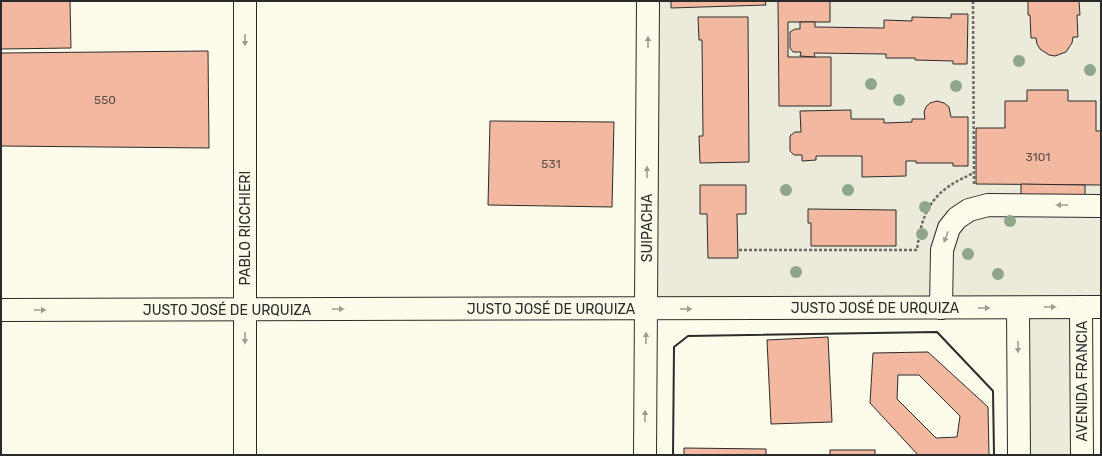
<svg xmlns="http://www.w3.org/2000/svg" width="1102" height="456" font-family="Rubik,sans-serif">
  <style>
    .green { fill: #ecebdb; stroke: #74746e }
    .building { fill: #f2b8a0; stroke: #2b2b2b; fill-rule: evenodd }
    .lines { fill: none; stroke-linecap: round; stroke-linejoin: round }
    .minor-casing { stroke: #2b2b2b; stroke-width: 24 }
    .path { stroke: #6a6964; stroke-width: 2.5; stroke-dasharray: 3 2; stroke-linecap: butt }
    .minor { stroke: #fdfbea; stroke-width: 22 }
    .wall { stroke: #2b2b2b; stroke-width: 2 }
    .tree { fill: #8ea78a }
    .oneway { fill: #9e9d94 }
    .labels { text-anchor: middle; stroke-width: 3; stroke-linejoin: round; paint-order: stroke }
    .number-label { font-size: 12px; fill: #5d4e48 }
    .street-label { font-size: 14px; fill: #2b2b2b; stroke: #fdfbea }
  </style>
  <rect width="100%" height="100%" fill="#fdfbea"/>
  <polygon class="green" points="648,1 1101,1 1101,307 1081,307 1082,455 1019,455 1018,308 647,309"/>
  <g class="building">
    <polygon points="1,1 70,1 71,48 1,49"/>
    <polygon points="671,1 765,1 766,5 671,8"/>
    <polygon points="778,1 830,1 830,22 788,22 788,57 831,57 831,106 779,106"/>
    <polygon points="1028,1 1079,1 1080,15 1077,15 1078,37 1073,37 1072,43 1066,52 1055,56 1049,55 1040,49 1037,44 1036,38 1031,38 1030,15 1028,15"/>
    <polygon points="951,14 968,14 967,64 953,64 953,61 915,60 915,58 886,58 886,54 814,53 815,57 800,56 801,52 793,52 790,48 790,32 795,29 800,29 800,22 815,22 815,27 884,28 884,20 912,21 912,17 951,18"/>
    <polygon points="698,17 748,17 749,162 700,163 699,136 703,136 702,40 699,40"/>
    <polygon points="208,51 209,148 1,146 1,53"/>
    <polygon points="1027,90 1068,90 1068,101 1096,101 1096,131 1101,131 1101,185 976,184 976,128 1005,128 1005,101 1027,101"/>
    <polygon points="937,101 944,103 949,107 951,117 968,117 968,166 953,166 953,163 916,163 916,161 906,161 906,176 862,177 862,156 816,156 816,160 802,161 802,155 794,155 790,151 790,136 795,132 801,132 800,111 851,110 851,119 884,119 884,123 912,122 912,119 925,119 924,112 926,107 930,103"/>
    <polygon points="490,121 614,122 612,207 488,205"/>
    <polygon points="1021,184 1085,185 1085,215 1021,215"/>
    <polygon points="700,185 746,185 746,214 737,214 738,258 708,258 707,214 700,214"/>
    <polygon points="808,209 896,210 896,246 811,246 811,223 808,223"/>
    <polygon points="828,337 832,422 771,424 767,340"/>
    <path d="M928,352L988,407L989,455H918L870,403L873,353ZM898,375H919L960,416L957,437L936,438L897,399Z"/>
    <polygon points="684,448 766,449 766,455 684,455"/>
    <rect x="830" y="450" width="45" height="5"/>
  </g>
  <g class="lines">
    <g class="minor-casing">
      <g id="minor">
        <polyline points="245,1 245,455"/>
        <polyline points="1081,307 1082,455"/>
        <polyline points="941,308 942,250 949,228 957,218 969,210 988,205 1101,206"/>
        <polyline points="1018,308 1019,455"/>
        <polyline points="1,310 1101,307"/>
        <polyline points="645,455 648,1"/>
      </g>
    </g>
    <g class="path">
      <polyline points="973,1 974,186"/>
      <path d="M739,250H917C922,208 934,190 974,173"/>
    </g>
    <use href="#minor" class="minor"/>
    <polyline class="wall" points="673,455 674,347 688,336 937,332 993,391 994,455"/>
  </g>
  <g class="tree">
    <circle cx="1019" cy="61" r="6"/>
    <circle cx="1090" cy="70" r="6"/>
    <circle cx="871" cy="84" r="6"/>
    <circle cx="956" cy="86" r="6"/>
    <circle cx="899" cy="100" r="6"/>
    <circle cx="786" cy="190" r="6"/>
    <circle cx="848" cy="190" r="6"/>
    <circle cx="925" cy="207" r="6"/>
    <circle cx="1010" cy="221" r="6"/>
    <circle cx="922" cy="234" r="6"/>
    <circle cx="968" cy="254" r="6"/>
    <circle cx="796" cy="272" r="6"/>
    <circle cx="998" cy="274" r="6"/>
  </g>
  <defs><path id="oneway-solid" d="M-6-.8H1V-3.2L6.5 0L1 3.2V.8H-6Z"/></defs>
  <g class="oneway">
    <use href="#oneway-solid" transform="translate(245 40) rotate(90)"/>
    <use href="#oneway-solid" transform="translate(648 42) rotate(-90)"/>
    <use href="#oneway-solid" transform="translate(647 172) rotate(-90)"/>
    <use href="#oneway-solid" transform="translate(1062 205) rotate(-180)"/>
    <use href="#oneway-solid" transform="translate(946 237) rotate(110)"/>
    <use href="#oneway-solid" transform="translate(1050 307)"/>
    <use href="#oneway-solid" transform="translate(984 308)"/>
    <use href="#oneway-solid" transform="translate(338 309)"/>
    <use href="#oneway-solid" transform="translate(686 309)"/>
    <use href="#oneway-solid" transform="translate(40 310)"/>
    <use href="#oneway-solid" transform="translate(245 338) rotate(90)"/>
    <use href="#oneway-solid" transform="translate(646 338) rotate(-89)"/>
    <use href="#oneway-solid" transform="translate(1018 347) rotate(90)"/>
    <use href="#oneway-solid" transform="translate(645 416) rotate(-89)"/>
  </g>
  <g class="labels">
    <g class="number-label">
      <text x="105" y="104">550</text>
      <text x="1038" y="161">3101</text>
      <text x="551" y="168">531</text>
    </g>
    <g class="street-label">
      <text transform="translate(245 228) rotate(-90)" y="5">PABLO RICCHIERI</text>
      <text transform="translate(647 228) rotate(-90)" y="5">SUIPACHA</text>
      <text x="875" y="313">JUSTO JOSÉ DE URQUIZA</text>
      <text x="551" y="314">JUSTO JOSÉ DE URQUIZA</text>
      <text x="227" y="315">JUSTO JOSÉ DE URQUIZA</text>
      <text transform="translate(1082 381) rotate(-90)" y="5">AVENIDA FRANCIA</text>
    </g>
  </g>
  <rect width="1102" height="456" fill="none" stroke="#2b2b2b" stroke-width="4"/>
</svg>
